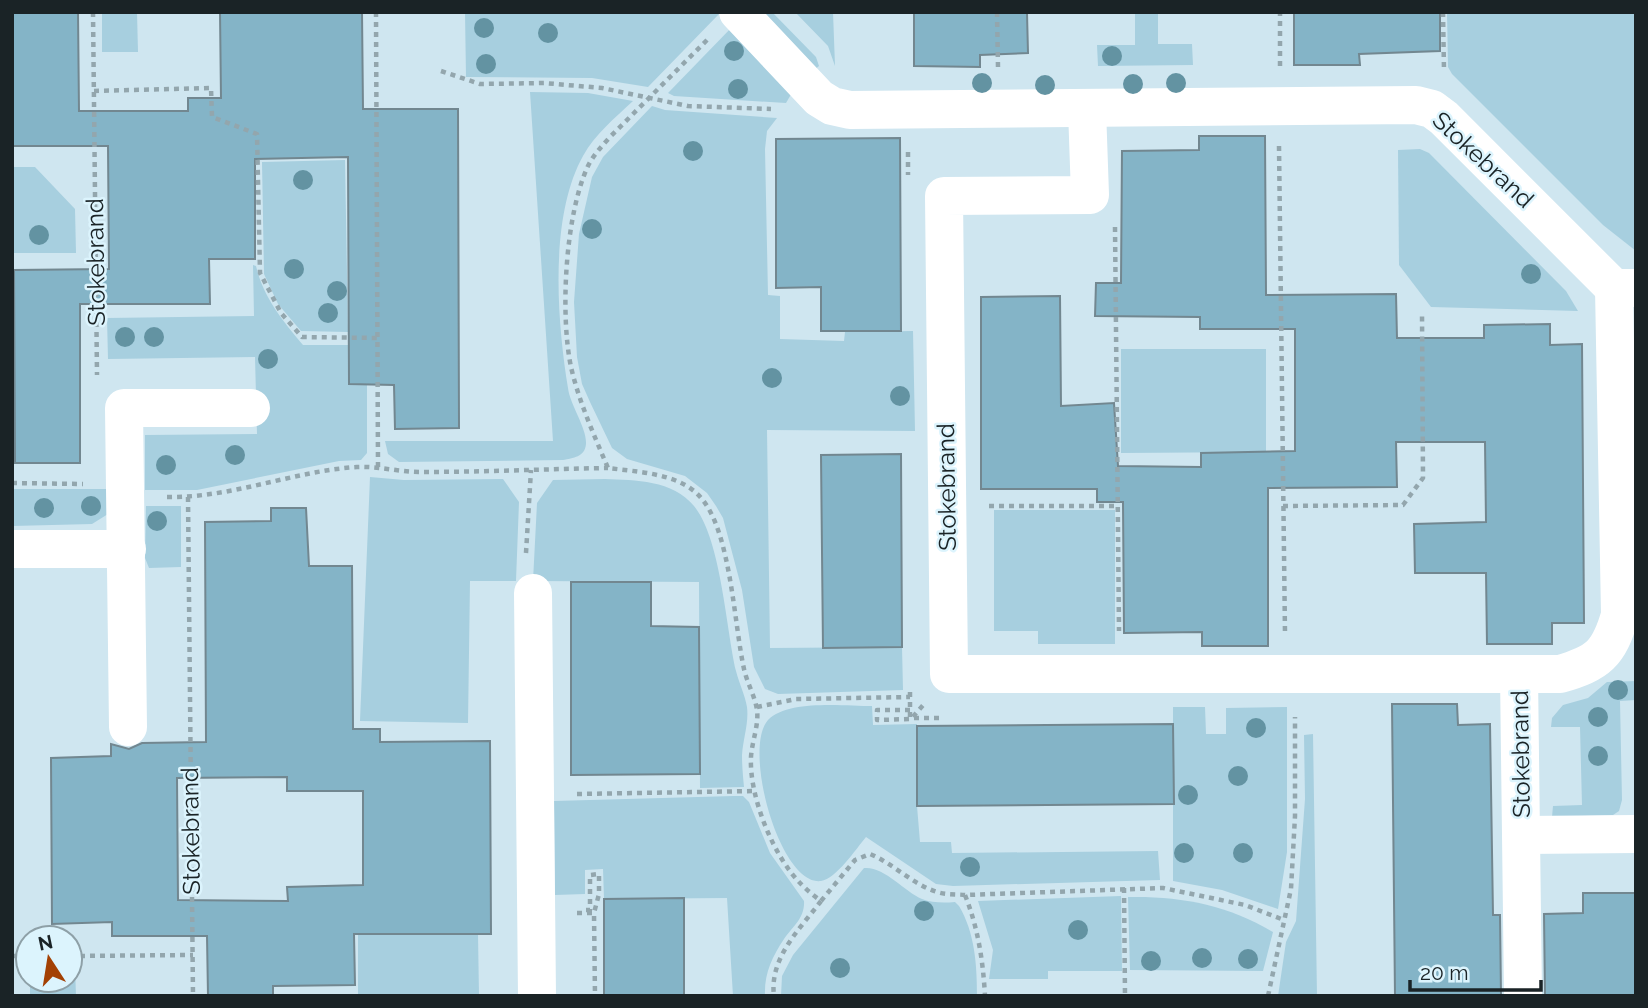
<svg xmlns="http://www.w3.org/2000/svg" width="1648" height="1008" font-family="Raleway,sans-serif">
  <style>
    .green { fill: #a7cfdf }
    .building { fill: #84b4c7; stroke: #728790; stroke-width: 2; fill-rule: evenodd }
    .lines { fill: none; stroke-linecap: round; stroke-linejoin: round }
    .path { stroke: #93a6ad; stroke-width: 4.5; stroke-dasharray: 5 5; stroke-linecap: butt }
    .minor { stroke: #fff; stroke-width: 38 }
    .tree { fill: #6393a2 }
    .labels { text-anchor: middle; stroke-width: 5; stroke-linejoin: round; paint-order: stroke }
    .street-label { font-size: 24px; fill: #1a2326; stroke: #dcf4fd }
  </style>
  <rect width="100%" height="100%" fill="#cfe6f0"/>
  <g class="green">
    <polygon points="102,12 137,12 138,52 102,52"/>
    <polygon points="465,12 717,12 719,14 648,87 592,78 466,77"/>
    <polygon points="757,12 772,12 816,57 819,66 813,71"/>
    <polygon points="795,12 833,12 835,66 828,46"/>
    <polygon points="1135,12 1158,12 1158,44 1192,44 1193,65 1098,66 1097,45 1135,45"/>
    <polygon points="1447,12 1636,12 1636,251 1603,225 1452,74 1448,67"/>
    <polygon points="733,26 793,91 786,103 674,96 668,93"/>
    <path d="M530,92L588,93L633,101C615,118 595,134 583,156C549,217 557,321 568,388C570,405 587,428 586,444C585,457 573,458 563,460L399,462L388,454L385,441H553Z"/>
    <polygon points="652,106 665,110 777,118 767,131 765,149 768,295 780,296 780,339 844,341 845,332 913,331 915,431 767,430 770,648 902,647 903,690 778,694 765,689 754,667 742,590 723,518 716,506 707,493 685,476 627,459 612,448 590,402 582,384 577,357 574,302 579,234 592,177 603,157"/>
    <polygon points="1420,149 1429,153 1566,291 1578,311 1431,307 1399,265 1398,150"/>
    <polygon points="345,160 348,332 301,331 278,304 264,274 262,162"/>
    <polygon points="12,167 35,167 75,209 76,253 12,253"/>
    <path d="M253,265L256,266C263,297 283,321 303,345H349V384L367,385V453L361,460L339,461L197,490H145V435L257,434L255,357L108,359L107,318L254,316Z"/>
    <polygon points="1121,349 1266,349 1266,452 1121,453"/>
    <polygon points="370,477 404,480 503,479 519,502 516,581 470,581 468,723 360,721"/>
    <path d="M605,479C635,480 673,480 694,506C721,539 726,628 736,671C739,683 745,695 747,707C749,723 743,739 742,755C742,766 743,776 744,787L700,788L699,582L533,581L537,503L553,480Z"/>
    <polygon points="12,489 114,489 108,514 92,524 12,526"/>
    <polygon points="146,506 181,506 181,567 149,568 145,558"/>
    <polygon points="994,510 1115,510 1115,644 1038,644 1038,631 994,631"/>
    <polygon points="1636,681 1636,700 1620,701 1622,800 1619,811 1613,815 1552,817 1553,806 1582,805 1580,727 1551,727 1552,718 1563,705 1588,698 1607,682"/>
    <path d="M872,706L873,725L917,724V806L920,842H951L952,853L1158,851L1160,880L953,886L936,884L866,837C856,849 836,879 821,881C780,886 742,749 768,720C788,699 845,706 872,706Z"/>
    <polygon points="1173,707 1205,707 1206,734 1226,734 1226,708 1287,707 1287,852 1278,909 1222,890 1173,881"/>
    <polygon points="1313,734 1317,996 1278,996 1286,942 1296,921 1305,799 1304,735"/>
    <path d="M734,796H743L749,802L770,853L804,901C805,918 793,926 784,939C772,957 764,974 765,996H733L727,898L604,899L603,869L585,870V894L555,895L554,801Z"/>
    <path d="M864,868C884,866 904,891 922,899C932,903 944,903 955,902L959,906C975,933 977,965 977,996H781L782,976L793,955Z"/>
    <polygon points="1121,896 1122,971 1048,971 1048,979 989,979 993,950 978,901"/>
    <path d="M1128,897C1181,896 1228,905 1273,932L1263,971L1130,970Z"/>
    <polygon points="478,934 479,996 358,996 358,935"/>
    <polygon points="70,966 75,966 76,996 30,996 30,980 70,980"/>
  </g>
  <g class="building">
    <polygon points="13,12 78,12 79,111 188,111 188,98 221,98 220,12 362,12 363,109 458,109 459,428 395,429 394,385 349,384 348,157 255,159 255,259 209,259 210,304 80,304 80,463 15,463 14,270 109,269 108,146 13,146"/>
    <polygon points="914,12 1027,13 1028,53 980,55 980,67 914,66"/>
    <polygon points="1294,12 1440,12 1440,51 1359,54 1360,65 1294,65"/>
    <polygon points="1199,136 1265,136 1266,295 1396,294 1397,338 1484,338 1484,325 1550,324 1550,345 1582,344 1584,623 1552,623 1552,644 1487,644 1486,573 1415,573 1414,524 1486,522 1485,442 1396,442 1397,487 1268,488 1268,646 1202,646 1202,632 1124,633 1123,502 1097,502 1097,489 981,489 981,297 1060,296 1061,406 1114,403 1118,466 1201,467 1201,453 1295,451 1295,329 1200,329 1200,317 1095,316 1096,283 1121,283 1122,151 1199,150"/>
    <polygon points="900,138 901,331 821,331 821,287 776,288 776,139"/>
    <polygon points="901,454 902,647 823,648 821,455"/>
    <path d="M271,508H306L309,566H352L353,729H380V742L490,741L491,934H354L355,985L273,986V996H208L207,936H112V922L52,924L51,758L111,756V744L129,749L142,743L206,742L205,522L271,521ZM287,777V791H363V885L287,887L288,901L178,900L177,778Z"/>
    <polygon points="571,582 651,582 651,626 699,627 700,774 571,775"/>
    <polygon points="1392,704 1457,704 1458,725 1490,724 1493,915 1500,915 1501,996 1395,996"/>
    <polygon points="1173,724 1174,804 917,806 917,726"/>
    <polygon points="1583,893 1636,893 1636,996 1545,996 1544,914 1583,913"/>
    <polygon points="684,898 684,996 604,996 604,899"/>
  </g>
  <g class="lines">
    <g class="path">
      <polyline points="93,12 97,375"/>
      <polyline points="376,12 378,467"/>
      <polyline points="997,12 998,67"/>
      <polyline points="1443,12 1444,71"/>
      <path d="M707,40L611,136C602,146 594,154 588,166C565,215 560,315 571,367C579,402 594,435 608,468C638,472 681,473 702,499C731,534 734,624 744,669C747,683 755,696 757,710C759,725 752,741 751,757C749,796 773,856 801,884C807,890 814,896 821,901C800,929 769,958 774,996"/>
      <polyline points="1280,66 1280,12"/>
      <polyline points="441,71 480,84 544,83 602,88 688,106 771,109"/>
      <polyline points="94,91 211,88 212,117 257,134 260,273 281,313 302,337 377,338"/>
      <polyline points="1279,146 1285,634"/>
      <polyline points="908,152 908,175"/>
      <polyline points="1115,227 1119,631"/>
      <polyline points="12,483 83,484"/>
      <path d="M167,497C233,498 293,471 357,467C379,466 399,472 421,472C483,472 545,469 608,468"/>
      <polyline points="188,497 193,996"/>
      <polyline points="989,506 1118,506"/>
      <polyline points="1283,506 1403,505 1423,478 1422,313"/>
      <polyline points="526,553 531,470"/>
      <polyline points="910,692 910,718 941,718"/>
      <polyline points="757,707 796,699 910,697"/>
      <polyline points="910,710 877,710 877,720 911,719 924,704"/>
      <polyline points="577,794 755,791"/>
      <polyline points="1124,888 1125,996"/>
      <path d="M965,895C978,928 983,960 985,996"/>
      <path d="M821,901L855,860L870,854C894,864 912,884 937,892C946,895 956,894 965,895L1163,888L1245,905L1284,920"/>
      <polyline points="586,910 590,910 590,875 599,874 599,894 594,913"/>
      <polyline points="577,913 594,913 595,996"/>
      <polyline points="12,956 28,956"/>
      <polyline points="70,956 193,955"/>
      <polyline points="1268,996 1291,889 1295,816 1295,717"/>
    </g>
    <g class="minor">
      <polyline points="738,12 819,98 832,106 850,110 1416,105 1432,109 1444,118 1614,288 1636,288"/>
      <path d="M1087,109L1090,195L944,196L949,674H1560C1598,663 1609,654 1620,615L1614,288"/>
      <polyline points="12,549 127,549"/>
      <polyline points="533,593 537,996"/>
      <polyline points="1519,674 1523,996"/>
      <polyline points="128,727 124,408 251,408"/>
      <polyline points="1522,835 1636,834"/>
    </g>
  </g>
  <g class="tree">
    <circle cx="484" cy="28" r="10"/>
    <circle cx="548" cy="33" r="10"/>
    <circle cx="734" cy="51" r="10"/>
    <circle cx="1112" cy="56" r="10"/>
    <circle cx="486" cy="64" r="10"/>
    <circle cx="982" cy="83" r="10"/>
    <circle cx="1176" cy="83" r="10"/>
    <circle cx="1133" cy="84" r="10"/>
    <circle cx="1045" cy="85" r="10"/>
    <circle cx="738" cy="89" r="10"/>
    <circle cx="693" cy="151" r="10"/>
    <circle cx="303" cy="180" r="10"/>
    <circle cx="592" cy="229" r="10"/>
    <circle cx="39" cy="235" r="10"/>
    <circle cx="294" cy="269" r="10"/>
    <circle cx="1531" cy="274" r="10"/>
    <circle cx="337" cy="291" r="10"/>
    <circle cx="328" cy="313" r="10"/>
    <circle cx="125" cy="337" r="10"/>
    <circle cx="154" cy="337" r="10"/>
    <circle cx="268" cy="359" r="10"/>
    <circle cx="772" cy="378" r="10"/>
    <circle cx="900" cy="396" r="10"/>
    <circle cx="235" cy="455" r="10"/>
    <circle cx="166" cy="465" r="10"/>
    <circle cx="91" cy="506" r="10"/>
    <circle cx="44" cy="508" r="10"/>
    <circle cx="157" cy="521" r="10"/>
    <circle cx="1618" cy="690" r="10"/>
    <circle cx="1598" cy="717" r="10"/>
    <circle cx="1256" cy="728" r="10"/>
    <circle cx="1598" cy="756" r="10"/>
    <circle cx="1238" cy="776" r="10"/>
    <circle cx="1188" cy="795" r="10"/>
    <circle cx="1184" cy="853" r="10"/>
    <circle cx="1243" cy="853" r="10"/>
    <circle cx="970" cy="867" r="10"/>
    <circle cx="924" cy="911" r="10"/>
    <circle cx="1078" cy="930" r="10"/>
    <circle cx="1202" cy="958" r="10"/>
    <circle cx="1248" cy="959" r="10"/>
    <circle cx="1151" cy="961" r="10"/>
    <circle cx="840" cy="968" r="10"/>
  </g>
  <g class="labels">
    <g class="street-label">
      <text transform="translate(1483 160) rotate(43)" y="8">Stokebrand</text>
      <text transform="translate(96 262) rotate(-91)" y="8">Stokebrand</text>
      <text transform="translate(947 487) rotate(-91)" y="8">Stokebrand</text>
      <text transform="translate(1521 754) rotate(-91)" y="8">Stokebrand</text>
      <text transform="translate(191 831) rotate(-91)" y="8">Stokebrand</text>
    </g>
  </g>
  <rect width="1648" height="1008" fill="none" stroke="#1a2326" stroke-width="28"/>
  <g transform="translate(49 959) rotate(348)"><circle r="33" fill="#dcf4fd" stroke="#8ea0a7" stroke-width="2"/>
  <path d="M0-5L12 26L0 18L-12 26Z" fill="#a34104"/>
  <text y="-10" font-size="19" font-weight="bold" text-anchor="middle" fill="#1a2326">N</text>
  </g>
  <path d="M1410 980v10h131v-10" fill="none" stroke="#1a2326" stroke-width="3.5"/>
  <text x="1420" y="980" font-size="21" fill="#1a2326" stroke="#dcf4fd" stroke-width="5" paint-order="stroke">20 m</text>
</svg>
